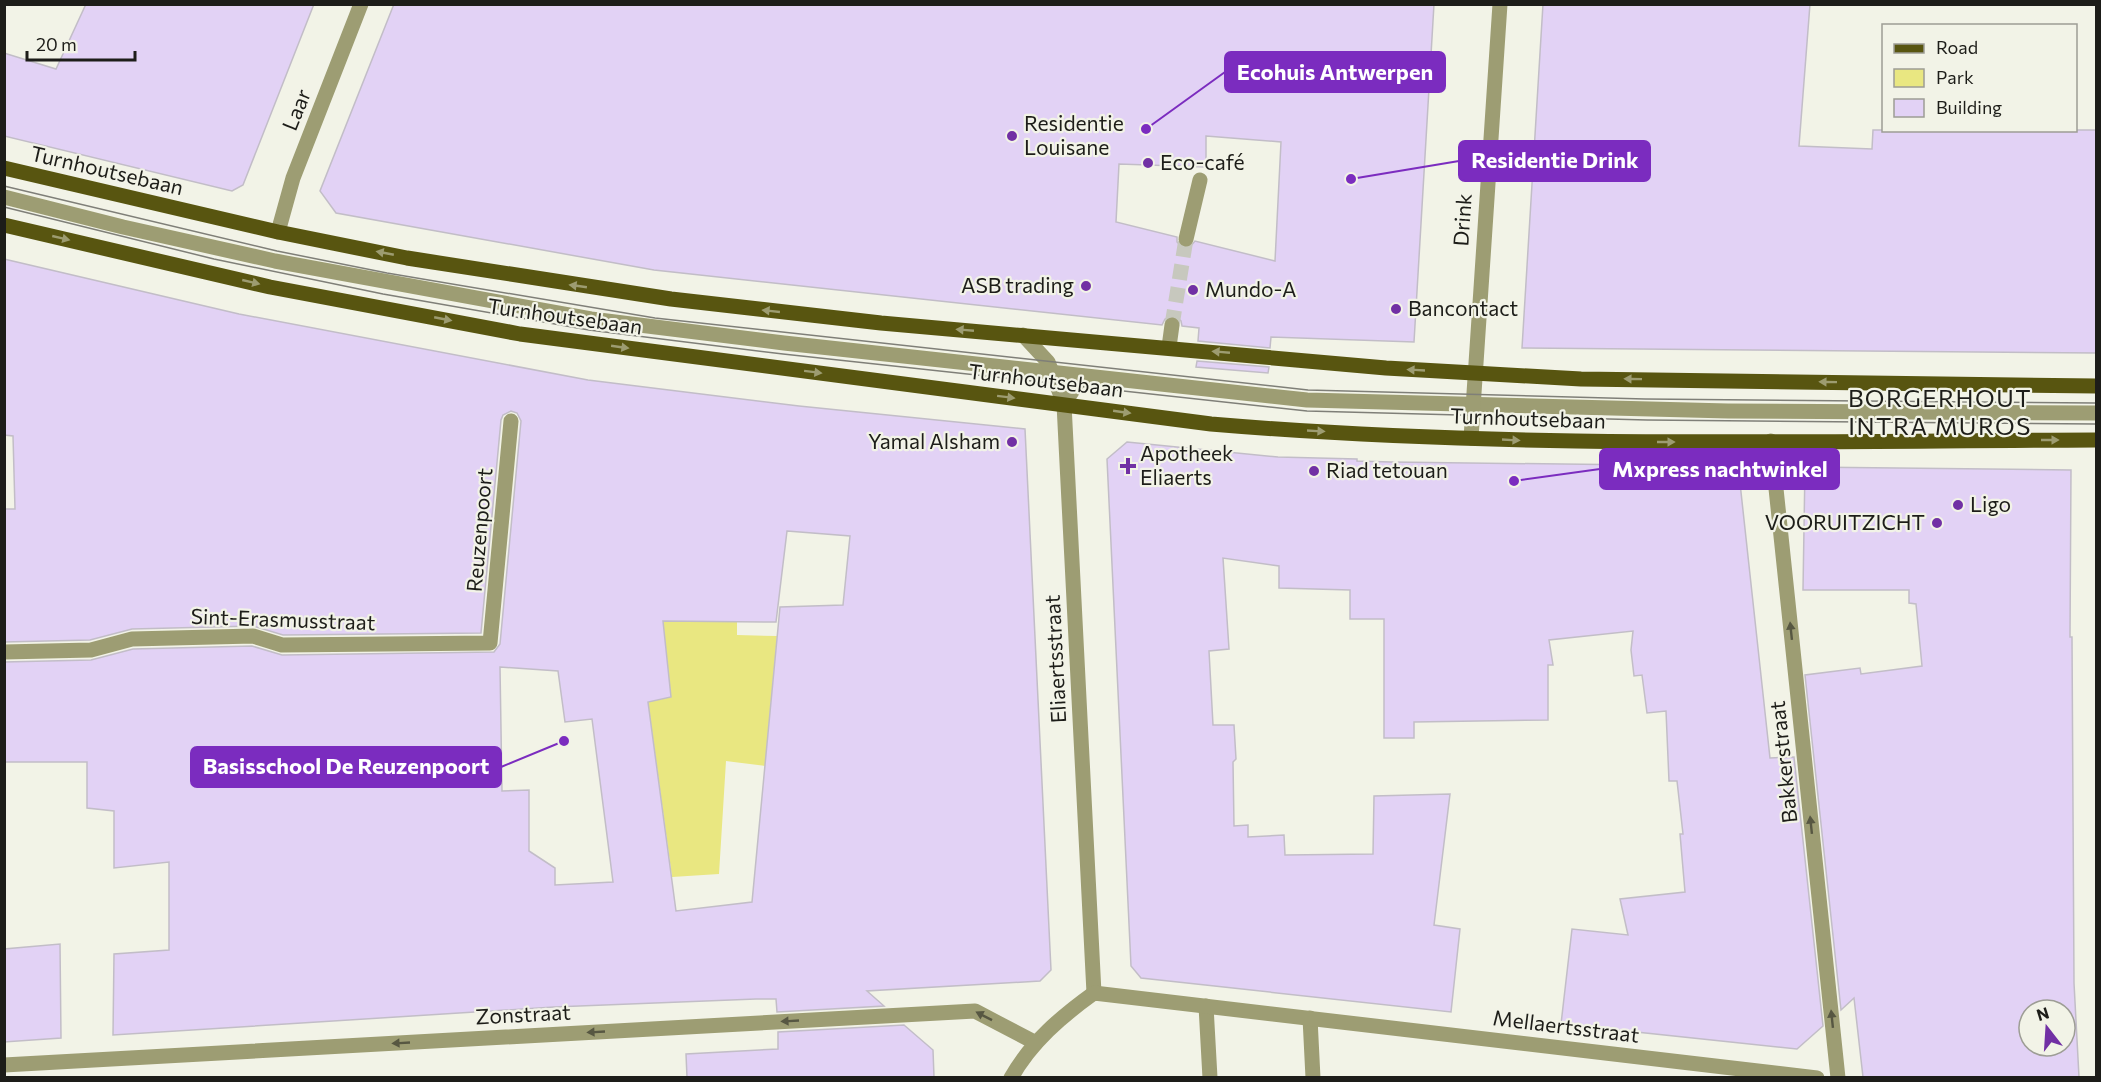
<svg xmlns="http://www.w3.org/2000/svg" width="2101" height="1082" font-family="Commissioner,sans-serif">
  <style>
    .green { fill: #e9e781 }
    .building { fill: #e2d2f5; stroke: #c2bdc7; stroke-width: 1.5; fill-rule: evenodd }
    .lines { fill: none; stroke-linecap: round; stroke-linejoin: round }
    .minor-tunnel { stroke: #c7c8be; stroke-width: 15; stroke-dasharray: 15 8; stroke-linecap: butt }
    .minor { stroke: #9d9d73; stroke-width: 15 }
    .major { stroke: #585510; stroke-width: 15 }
    .tram { stroke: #7f7f78; stroke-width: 1.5 }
    .oneway { fill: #9d9c71 }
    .oneway2 { fill: #575742 }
    .poi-dot { fill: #7130a4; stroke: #f2f3e7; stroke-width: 2 }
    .labels { text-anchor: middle; stroke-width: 4.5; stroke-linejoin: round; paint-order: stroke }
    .street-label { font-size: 21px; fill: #1d1d19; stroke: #f2f3e7 }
    .poi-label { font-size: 21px; fill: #1d1d19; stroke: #f2f3e7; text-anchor: start }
    .quarter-label { font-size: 24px; letter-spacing: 1.5px; fill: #1d1d19; stroke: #f2f3e7 }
    .leader { fill: none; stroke: #7b2cbf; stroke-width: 2 }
    .callout-dot { fill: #7b2cbf; stroke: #f2f3e7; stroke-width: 2 }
    .callout { fill: #7b2cbf; stroke: #7b2cbf; stroke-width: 2 }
    .callout-label { font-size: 22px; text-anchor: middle; font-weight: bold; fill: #fff }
  </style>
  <rect width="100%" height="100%" fill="#f2f3e7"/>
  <polygon class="green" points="663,621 737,622 737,635 777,636 765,766 726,761 719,874 672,877 648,702 671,697"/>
  <g class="building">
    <polygon points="86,4 314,4 243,185 232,191 4,136 4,53 56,69"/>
    <path d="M394,4H1434L1414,342L1271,337L1270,348L1198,341L1199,328L1182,326L1181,321L1174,315L1165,319L1162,325L654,270L336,213L320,191ZM1206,136L1281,142L1275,261L1195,241L1189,248H1183L1177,242V237L1116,222L1119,164L1206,167Z"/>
    <polygon points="1543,4 1810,4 1799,146 1872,149 1873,130 2097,130 2097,353 1522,348"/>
    <path d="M4,259L239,314L588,380L799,406L1025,429L1051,970L1040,981L867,991L884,1006L777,1012L776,999H756L554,1007L113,1035L114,954L169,950V862L114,868V811L87,808V762H4V662L91,660L133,649L252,646L282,655L494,652L500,644L521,421L517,413L511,411L503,415L501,420L481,633L283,635L253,626L132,629L90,640L4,642V509H15L13,436L4,435ZM787,531L850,536L843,605L780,607L752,902L676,911L648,702L671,697L663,621L776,622ZM500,667L558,671L565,722L592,719L613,882L555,885V868L529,851V790L502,791Z"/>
    <polygon points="1197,361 1269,367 1268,373 1196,367"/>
    <polygon points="1127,442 1278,457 1357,459 1357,461 1391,462 1720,466 1740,483 1770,758 1794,757 1823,1026 1797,1049 1561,1024 1572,929 1628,935 1620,899 1685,892 1680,834 1683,834 1677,781 1669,781 1666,711 1647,713 1642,675 1634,676 1631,650 1633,631 1549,640 1553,665 1548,665 1548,720 1414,722 1414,738 1384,738 1384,619 1350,619 1350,590 1279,588 1279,566 1223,558 1229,649 1209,651 1213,725 1234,725 1236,759 1233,762 1234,826 1248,825 1248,837 1284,835 1285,855 1373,854 1374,796 1450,794 1434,925 1460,929 1451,1012 1141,978 1131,966 1107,459"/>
    <path d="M1805,467L2071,470L2070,637H2072L2074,983L2079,1077H1863L1854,998L1841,1010L1805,675L1860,668L1861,674L1922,666L1916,604L1909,603V590H1803ZM2029,1010H2065V1046H2029Z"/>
    <polygon points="60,944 61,1038 4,1042 4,949"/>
    <polygon points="904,1025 933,1050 934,1077 687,1077 686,1054 778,1049 778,1032"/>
  </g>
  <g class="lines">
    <polyline class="minor-tunnel" points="1172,325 1186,239"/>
    <g class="minor">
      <polyline points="4,197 123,227 275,261 591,319 784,343 1307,400 1728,411 2096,413"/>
      <polyline points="278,232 293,178 361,4"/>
      <polyline points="1186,239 1200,180"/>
      <polyline points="1023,335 1048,362 1064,404 1094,993"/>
      <polyline points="1169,347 1172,325"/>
      <polyline points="1064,404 1082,376"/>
      <polyline points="1471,438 1500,4"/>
      <polyline points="1771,441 1838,1078"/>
      <polyline points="4,652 91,650 132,639 253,636 282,645 490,643 511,421"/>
      <polyline points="1206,1006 1210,1078"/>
      <polyline points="1310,1018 1313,1078"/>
      <polyline points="4,1065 975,1011 1036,1043"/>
      <path d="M1011,1078C1031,1042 1062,1016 1094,993L1817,1078"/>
    </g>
    <g class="major">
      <polyline points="4,168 278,232 407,258 671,299 881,323 1386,368 1474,373 1581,379 2096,386"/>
      <path d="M4,225L270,287L520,334L1211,424C1505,449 1801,441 2096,440"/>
    </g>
    <g class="tram">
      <polyline points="4,186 277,251 387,273 655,318 1308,390 1645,399 2096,403"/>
      <polyline points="4,207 214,259 383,294 589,330 783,354 1307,411 1647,420 2096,424"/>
    </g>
  </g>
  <defs><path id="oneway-solid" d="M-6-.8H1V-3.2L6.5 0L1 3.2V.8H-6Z" transform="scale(1.5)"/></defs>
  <g class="oneway">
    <use href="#oneway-solid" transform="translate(61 238) rotate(13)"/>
    <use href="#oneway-solid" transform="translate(385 253) rotate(-169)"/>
    <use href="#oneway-solid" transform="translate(251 282) rotate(13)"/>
    <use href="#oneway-solid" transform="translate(578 286) rotate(-172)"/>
    <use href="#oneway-solid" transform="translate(771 311) rotate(-174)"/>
    <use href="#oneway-solid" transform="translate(443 319) rotate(11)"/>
    <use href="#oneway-solid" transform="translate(965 330) rotate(-175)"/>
    <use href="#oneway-solid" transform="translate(620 347) rotate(8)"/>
    <use href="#oneway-solid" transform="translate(1221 352) rotate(-175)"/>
    <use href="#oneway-solid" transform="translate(1416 370) rotate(-177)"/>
    <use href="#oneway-solid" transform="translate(813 372) rotate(7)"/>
    <use href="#oneway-solid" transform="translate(1633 379) rotate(-179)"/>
    <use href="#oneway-solid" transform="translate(1828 382) rotate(-179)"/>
    <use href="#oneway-solid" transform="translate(1006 397) rotate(7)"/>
    <use href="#oneway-solid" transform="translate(1122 412) rotate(8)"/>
    <use href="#oneway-solid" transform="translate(1316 431) rotate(3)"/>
    <use href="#oneway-solid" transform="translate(1511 440) rotate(3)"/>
    <use href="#oneway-solid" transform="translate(2050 440)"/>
    <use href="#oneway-solid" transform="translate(1666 442)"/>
  </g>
  <g class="oneway2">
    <use href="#oneway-solid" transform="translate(1791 631) rotate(-96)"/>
    <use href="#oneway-solid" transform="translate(1811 825) rotate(-96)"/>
    <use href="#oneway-solid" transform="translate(984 1016) rotate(-153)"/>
    <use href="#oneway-solid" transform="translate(1832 1019) rotate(-96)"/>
    <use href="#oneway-solid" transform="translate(790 1021) rotate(177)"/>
    <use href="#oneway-solid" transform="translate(596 1032) rotate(177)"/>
    <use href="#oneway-solid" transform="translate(401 1043) rotate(177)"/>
  </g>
  <g class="poi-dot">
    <circle cx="1012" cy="136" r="6"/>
    <circle cx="1148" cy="163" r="6"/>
    <circle cx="1086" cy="286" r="6"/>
    <circle cx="1193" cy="290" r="6"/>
    <circle cx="1396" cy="309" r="6"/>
    <circle cx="1012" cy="442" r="6"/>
    <path d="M1125 457h6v6h6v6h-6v6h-6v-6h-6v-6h6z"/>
    <circle cx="1314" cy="471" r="6"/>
    <circle cx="1958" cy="505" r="6"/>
    <circle cx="1937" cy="523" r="6"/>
  </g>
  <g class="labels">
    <g class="street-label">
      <text transform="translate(297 110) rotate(-68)" y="7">Laar</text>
      <text transform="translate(107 171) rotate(13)" y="7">Turnhoutsebaan</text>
      <text transform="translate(1463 220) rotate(-86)" y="7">Drink</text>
      <text transform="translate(565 317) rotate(8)" y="7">Turnhoutsebaan</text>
      <text transform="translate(1046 381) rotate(7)" y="7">Turnhoutsebaan</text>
      <text transform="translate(1528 419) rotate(2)" y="7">Turnhoutsebaan</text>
      <text transform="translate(480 530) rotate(-85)" y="7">Reuzenpoort</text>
      <text transform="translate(283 620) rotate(2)" y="7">Sint-Erasmusstraat</text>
      <text transform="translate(1056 659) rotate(-93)" y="7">Eliaertsstraat</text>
      <text transform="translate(1784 762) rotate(-96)" y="7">Bakkerstraat</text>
      <text transform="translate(523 1015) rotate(-3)" y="7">Zonstraat</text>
      <text transform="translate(1566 1027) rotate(7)" y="7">Mellaertsstraat</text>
    </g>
    <g class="poi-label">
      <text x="1024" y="131">Residentie<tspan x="1024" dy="24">Louisane</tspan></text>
      <text x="1160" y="170">Eco-café</text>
      <text x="1074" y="293" text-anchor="end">ASB trading</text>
      <text x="1205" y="297">Mundo-A</text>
      <text x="1408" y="316">Bancontact</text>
      <text x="1000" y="449" text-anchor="end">Yamal Alsham</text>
      <text x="1140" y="461">Apotheek<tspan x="1140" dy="24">Eliaerts</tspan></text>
      <text x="1326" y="478">Riad tetouan</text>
      <text x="1970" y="512">Ligo</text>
      <text x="1925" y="530" text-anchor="end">VOORUITZICHT</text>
    </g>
    <g class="quarter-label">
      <text x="1940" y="407">BORGERHOUT<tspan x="1940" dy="28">INTRA MUROS</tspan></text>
    </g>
  </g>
  <path class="leader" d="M1146 129L1225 72M1351 179L1459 161M1514 481L1600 469M564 741L501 767"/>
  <g class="callout-dot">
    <circle cx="1146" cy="129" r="6"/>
    <circle cx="1351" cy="179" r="6"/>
    <circle cx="1514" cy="481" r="6"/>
    <circle cx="564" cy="741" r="6"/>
  </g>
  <g class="callout">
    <rect x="1225" y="52" width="220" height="40" rx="6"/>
    <rect x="1459" y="141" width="191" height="40" rx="6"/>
    <rect x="1600" y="449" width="239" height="40" rx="6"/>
    <rect x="191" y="747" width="310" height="40" rx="6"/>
  </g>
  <g class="callout-label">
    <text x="1335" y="80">Ecohuis Antwerpen</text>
    <text x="1555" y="168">Residentie Drink</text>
    <text x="1720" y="477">Mxpress nachtwinkel</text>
    <text x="346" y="774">Basisschool De Reuzenpoort</text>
  </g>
  <rect width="2101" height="1082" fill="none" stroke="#1d1d19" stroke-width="12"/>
  <rect x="1882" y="24" width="195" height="108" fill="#f2f3e7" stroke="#9d9d95" stroke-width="1.5"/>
  <rect x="1894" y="44" width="30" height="9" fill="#585510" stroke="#9d9d95" stroke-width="1.5"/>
  <text x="1936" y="54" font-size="18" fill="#1d1d19">Road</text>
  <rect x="1894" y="69" width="30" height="18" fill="#e9e781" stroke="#9d9d95" stroke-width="1.5"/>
  <text x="1936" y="84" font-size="18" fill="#1d1d19">Park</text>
  <rect x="1894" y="99" width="30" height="18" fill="#e2d2f5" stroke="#9d9d95" stroke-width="1.5"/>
  <text x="1936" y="114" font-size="18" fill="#1d1d19">Building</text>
  <g transform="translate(2047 1028) rotate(343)"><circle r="28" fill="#f2f3e7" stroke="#9d9d95" stroke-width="1.5"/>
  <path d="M0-4.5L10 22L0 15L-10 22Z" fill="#7130a4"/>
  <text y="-9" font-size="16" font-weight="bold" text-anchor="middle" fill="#1d1d19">N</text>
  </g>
  <path d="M27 51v9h108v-9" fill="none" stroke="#1d1d19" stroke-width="3"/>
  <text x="36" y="51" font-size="18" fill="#1d1d19" stroke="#f2f3e7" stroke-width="4.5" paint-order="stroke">20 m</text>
</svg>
